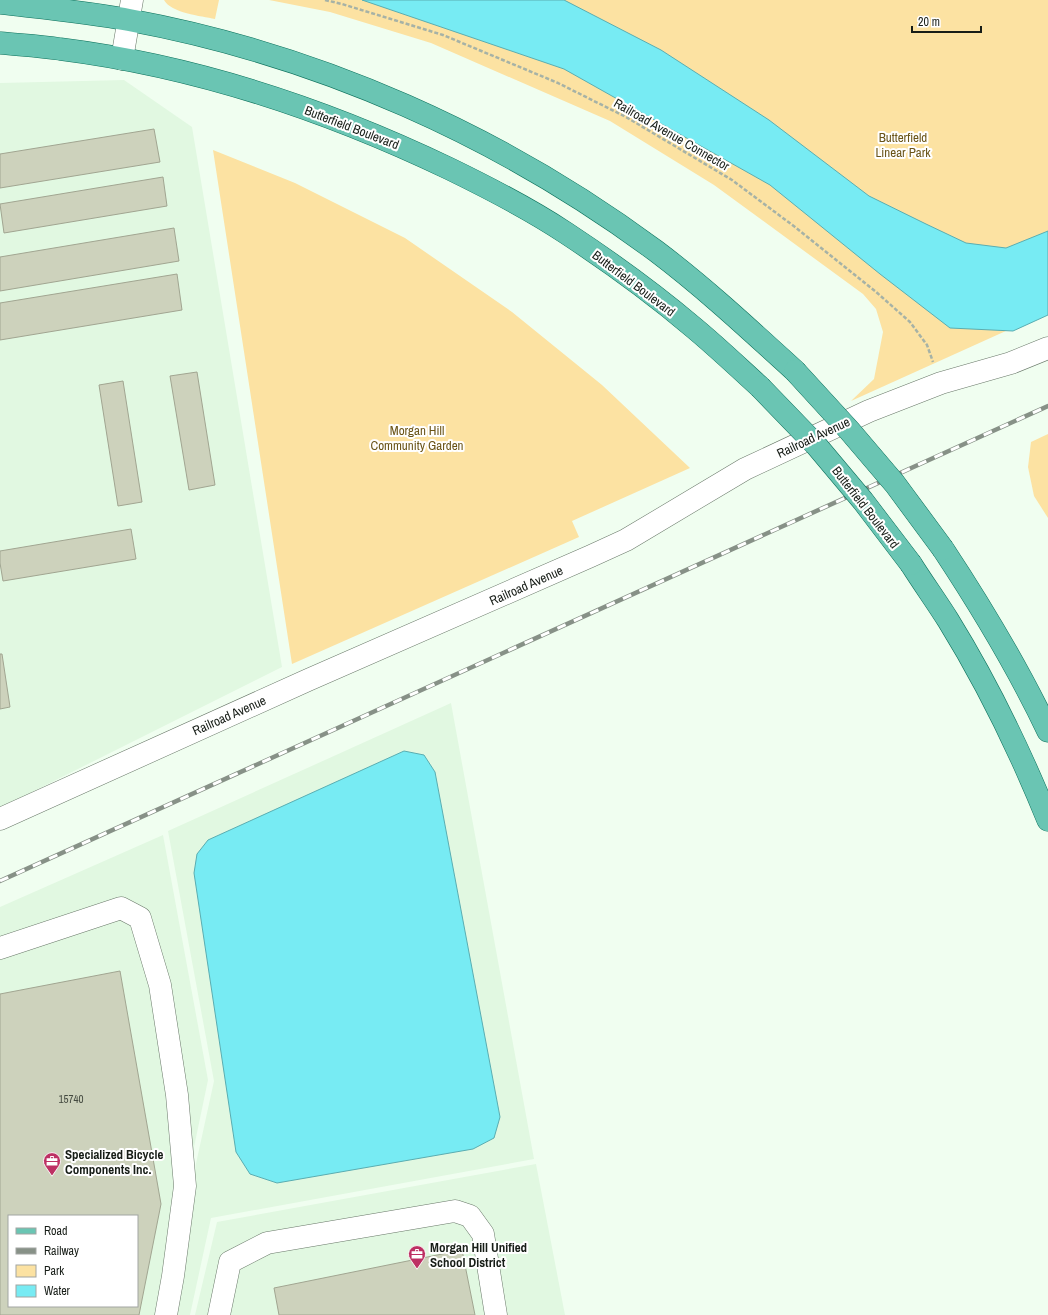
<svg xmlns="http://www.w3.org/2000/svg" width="1048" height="1315" font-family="'Archivo Narrow',sans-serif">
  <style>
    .built { fill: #e1f8e1; fill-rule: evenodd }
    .green { fill: #fce2a2 }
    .water { fill: #77ebf3; stroke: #5aadb1 }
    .building { fill: #cdd2bc; stroke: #a1a591; fill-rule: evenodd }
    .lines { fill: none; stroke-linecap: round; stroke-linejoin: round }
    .minor-casing { stroke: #697869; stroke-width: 23 }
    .major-casing { stroke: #0d715c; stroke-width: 23 }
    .path { stroke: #a6b2a6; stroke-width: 2.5; stroke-dasharray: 4 2; stroke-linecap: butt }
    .minor { stroke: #fff; stroke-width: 22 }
    .major { stroke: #6ac5b3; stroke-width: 22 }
    .rail-casing { stroke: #879187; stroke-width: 4.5 }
    .rail { stroke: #fff; stroke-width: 3; stroke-dasharray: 9; stroke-linecap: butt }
    .major-bridge-casing { stroke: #0d715c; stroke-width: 23; stroke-linecap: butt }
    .major-bridge { stroke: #6ac5b3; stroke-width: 22 }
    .labels { text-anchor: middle; stroke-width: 4; stroke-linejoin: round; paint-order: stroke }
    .number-label { font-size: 11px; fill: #444a40 }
    .street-label { font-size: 13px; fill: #171d17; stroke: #fff }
    .park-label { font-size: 13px; fill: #6a5418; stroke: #fff }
    .poi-label { font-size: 13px; font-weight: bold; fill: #171d17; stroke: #fff; text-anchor: start }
  </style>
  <rect width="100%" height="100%" fill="#f0fef0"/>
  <g class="built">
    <polygon points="124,80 192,127 282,667 0,808 0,83"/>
    <polygon points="451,703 534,1159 211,1218 190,1315 163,1315 214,1081 168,831"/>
    <path d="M163,835L208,1080L159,1315H0V907ZM9,1216H137V1306H9Z"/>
    <polygon points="536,1164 565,1315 195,1315 217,1222"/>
  </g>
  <g class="green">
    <path d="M164,0H219L215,19C201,16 171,13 164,0Z"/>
    <polygon points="269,0 1048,0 1048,312 851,401 874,379 883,332 876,309 863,294 714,185 610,121 431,43 330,12"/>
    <polygon points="213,150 295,183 405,238 512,312 602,385 690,468 572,521 579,537 292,664"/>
    <polygon points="1048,434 1048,518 1034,496 1028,467 1031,442"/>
  </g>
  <g class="water">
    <polygon points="362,0 564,0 661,50 769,120 869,196 926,224 966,243 1006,248 1048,231 1048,315 1013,331 950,328 880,274 770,185 564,69"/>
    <polygon points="404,751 424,755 435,772 500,1117 494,1138 473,1149 277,1183 250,1174 236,1152 194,873 197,854 208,840"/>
  </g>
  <g class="building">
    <polygon points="154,129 160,162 0,188 0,154"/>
    <polygon points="163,177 167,206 4,233 0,204"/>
    <polygon points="174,228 179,261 0,291 0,257"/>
    <polygon points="177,274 182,310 0,340 0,303"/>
    <polygon points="197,372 215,485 189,490 170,376"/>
    <polygon points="123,381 142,502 118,506 99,385"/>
    <polygon points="131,529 136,559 3,581 0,563 0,551"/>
    <polygon points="0,654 2,654 10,707 0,709"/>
    <path d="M120,971L161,1204L139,1315H0V994ZM9,1216H137V1306H9Z"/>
    <polygon points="462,1250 475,1315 279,1315 274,1288"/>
  </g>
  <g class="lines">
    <g class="minor-casing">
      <g id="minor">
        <polyline points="122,59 132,0"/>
        <polyline points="0,819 308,680 591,556 626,540 745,469 869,411 941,383 1011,363 1048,348"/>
        <polyline points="0,948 121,908 140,918 160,985 177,1095 185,1186 173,1276 166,1315"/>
        <polyline points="219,1315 230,1262 267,1243 455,1211 470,1216 483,1234 496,1315"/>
      </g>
    </g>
    <g class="major-casing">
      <g id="major">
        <path d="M0,3C43,8 87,12 129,20C319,55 501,136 656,251C705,288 750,330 795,371"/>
        <path d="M0,43C20,45 40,46 60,49C195,66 327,110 450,169C489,188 530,209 566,233C610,262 653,293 693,327C716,346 738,367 760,387"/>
        <path d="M943,549C982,608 1018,668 1048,731"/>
        <path d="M911,564C923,583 936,601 948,620C987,683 1020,751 1048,820"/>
      </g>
    </g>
    <polyline class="path" points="325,0 342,4 443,35 558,83 626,117 732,180 795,227 875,291 910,322 927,345 933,362"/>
    <use href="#minor" class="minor"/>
    <use href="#major" class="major"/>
    <g class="rail-casing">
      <polyline id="rail" points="0,881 1048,406"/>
    </g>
    <use href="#rail" class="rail"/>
    <g class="major-bridge-casing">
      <g id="major-bridge">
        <polyline points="795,371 849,430 895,484 943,549"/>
        <polyline points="760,387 816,445 863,501 911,564"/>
      </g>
    </g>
    <use href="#major-bridge" class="major-bridge"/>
  </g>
  <defs>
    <g id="office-pin" transform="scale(0.9)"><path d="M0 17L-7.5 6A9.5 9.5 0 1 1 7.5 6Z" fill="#bd3063" stroke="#fff"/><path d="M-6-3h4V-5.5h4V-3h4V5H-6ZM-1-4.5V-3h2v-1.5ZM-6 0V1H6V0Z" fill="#fff"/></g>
  </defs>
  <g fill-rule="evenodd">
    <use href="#office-pin" x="52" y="1161"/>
    <use href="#office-pin" x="417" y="1254"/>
  </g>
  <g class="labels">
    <g class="number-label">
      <text x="71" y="1103">15740</text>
    </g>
    <g class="street-label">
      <text transform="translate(352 127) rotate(21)" y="5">Butterfield Boulevard</text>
      <text transform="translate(672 134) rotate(30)" y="5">Railroad Avenue Connector</text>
      <text transform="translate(634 283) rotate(37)" y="5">Butterfield Boulevard</text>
      <text transform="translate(813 437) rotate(-25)" y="5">Railroad Avenue</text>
      <text transform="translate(866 507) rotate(52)" y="5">Butterfield Boulevard</text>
      <text transform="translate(526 585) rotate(-24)" y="5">Railroad Avenue</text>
      <text transform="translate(229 715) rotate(-24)" y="5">Railroad Avenue</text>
    </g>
    <g class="park-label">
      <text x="903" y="142">Butterfield<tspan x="903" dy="15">Linear Park</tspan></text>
      <text x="417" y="435">Morgan Hill<tspan x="417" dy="15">Community Garden</tspan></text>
    </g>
    <g class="poi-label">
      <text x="65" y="1159">Specialized Bicycle<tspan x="65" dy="15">Components Inc.</tspan></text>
      <text x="430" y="1252">Morgan Hill Unified<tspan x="430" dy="15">School District</tspan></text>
    </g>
  </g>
  <rect x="8" y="1215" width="130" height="92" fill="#ffffff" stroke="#a2a5a2"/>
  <rect x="16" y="1228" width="20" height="6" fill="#6ac5b3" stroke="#a2a5a2"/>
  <text x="44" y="1235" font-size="12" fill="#171d17">Road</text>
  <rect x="16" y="1248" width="20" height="6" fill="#879187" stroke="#a2a5a2"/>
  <text x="44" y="1255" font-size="12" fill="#171d17">Railway</text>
  <rect x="16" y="1265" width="20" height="12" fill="#fce2a2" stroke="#a2a5a2"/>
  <text x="44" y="1275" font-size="12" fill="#171d17">Park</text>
  <rect x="16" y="1285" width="20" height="12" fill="#77ebf3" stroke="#a2a5a2"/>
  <text x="44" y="1295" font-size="12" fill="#171d17">Water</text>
  <path d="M912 26v6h69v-6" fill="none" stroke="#171d17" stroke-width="2"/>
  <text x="918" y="26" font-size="12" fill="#171d17" stroke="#ffffff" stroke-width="3" paint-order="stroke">20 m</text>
</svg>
